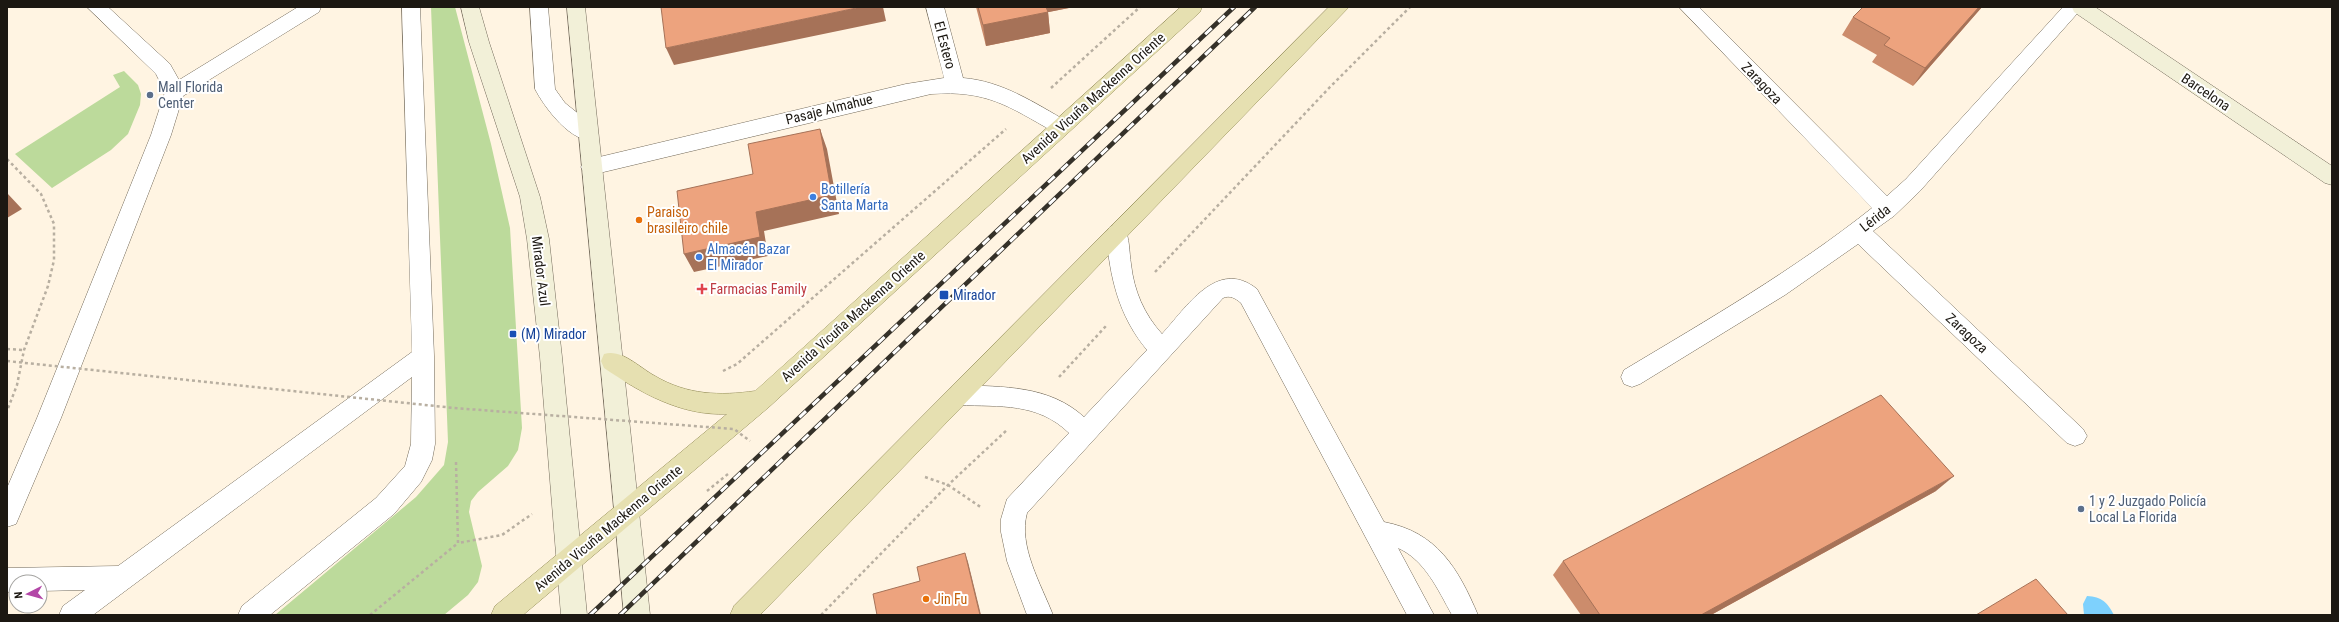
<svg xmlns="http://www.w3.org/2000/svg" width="2339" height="622" font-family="'Roboto Condensed',sans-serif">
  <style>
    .green { fill: #bcda9b }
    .water { fill: #7ed1fd }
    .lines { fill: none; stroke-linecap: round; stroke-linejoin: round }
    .lane-casing { stroke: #736a5a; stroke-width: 1 }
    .street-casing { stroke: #736a5a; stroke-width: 1 }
    .secondary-casing { stroke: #736a5a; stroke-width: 1 }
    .primary-casing { stroke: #948d58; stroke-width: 1 }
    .path { stroke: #b8afa1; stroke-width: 2.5; stroke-dasharray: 3 3; stroke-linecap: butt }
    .lane { fill: #fff; fill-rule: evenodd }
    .street { fill: #fff; fill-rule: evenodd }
    .secondary { fill: #f2f0d8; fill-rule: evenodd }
    .primary { fill: #e6e0b1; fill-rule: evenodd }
    .rail-casing { stroke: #353129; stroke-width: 4.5 }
    .rail { stroke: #fff; stroke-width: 3; stroke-dasharray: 9; stroke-linecap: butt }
    .path-bridge { stroke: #b8afa1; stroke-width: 2.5; stroke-dasharray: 3 3; stroke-linecap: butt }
    .wall { fill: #cc8c6c }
    .shaded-wall { fill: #a67258 }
    .building { fill: #eda37e; stroke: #a67258 }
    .service-dot { fill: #5c6f8a; stroke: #fff; stroke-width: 1.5 }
    .shop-dot { fill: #3f7fe0; stroke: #fff; stroke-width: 1.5 }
    .food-dot { fill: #e8710a; stroke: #fff; stroke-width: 1.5 }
    .health-dot { fill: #e0444e; stroke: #fff; stroke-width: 1.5 }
    .transit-dot { fill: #1a4fb4; stroke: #fff; stroke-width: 1.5 }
    .labels { text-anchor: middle; stroke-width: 4; stroke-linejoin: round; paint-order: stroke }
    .street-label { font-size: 14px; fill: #1c1812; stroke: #fff }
    .service-label { font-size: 14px; fill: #4e5e75; stroke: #fff; text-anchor: start }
    .shop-label { font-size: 14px; fill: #366cbe; stroke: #fff; text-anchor: start }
    .food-label { font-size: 14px; fill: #c56008; stroke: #fff; text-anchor: start }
    .health-label { font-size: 14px; fill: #be3a42; stroke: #fff; text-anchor: start }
    .transit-label { font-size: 14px; fill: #164399; stroke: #fff; text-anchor: start }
  </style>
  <rect width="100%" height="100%" fill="#fff4e2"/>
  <g class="green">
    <polygon points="431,7 455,7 491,144 510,228 522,428 518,450 508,466 478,492 471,501 469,512 482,566 478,582 468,595 444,615 275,615 416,497 444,465 448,442"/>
    <polygon points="124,71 138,85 141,94 140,105 128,134 111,150 52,188 15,154 120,87 113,75"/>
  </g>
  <path class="water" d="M2087,596C2102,597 2107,602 2114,615H2084L2083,604Z"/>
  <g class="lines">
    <g class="lane-casing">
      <g id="lane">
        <polygon points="87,7 108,7 170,64 179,80 298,7 321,7 319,12 183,96 171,135 61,418 16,524 7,527 7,488 37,418 151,135 165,92 156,74"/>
        <polygon points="402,7 420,7 434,356 435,444 432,460 421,482 394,514 270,615 238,615 242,606 376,498 405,466 411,444 412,377 93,615 59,615 63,606 85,590 40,591 40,582 16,582 16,592 7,592 7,568 118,566 412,352"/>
        <path d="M530,7H548L555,89L565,103L595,127L598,133L595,139C573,146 544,107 535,89Z"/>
        <path d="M1117,224L1124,227C1130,238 1129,252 1131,264C1134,291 1144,314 1162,334C1186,308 1217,257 1257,289L1384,522C1437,532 1458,568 1478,615H1452C1438,590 1425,560 1398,548L1434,615H1407L1241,303C1235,298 1230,295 1223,298L1027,513C1018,546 1041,584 1053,615H1027L1007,561L1001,532V519L1007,499L1069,433C1037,402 1000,407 959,405L951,402L948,395L951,388L959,385C1003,387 1049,385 1084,417L1147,350C1118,315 1110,277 1106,233L1110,227Z"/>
      </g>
    </g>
    <g class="street-casing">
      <g id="street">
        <path d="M926,7H944L963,78C1002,81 1035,103 1068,122L1071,127L1068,132L1061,135L1054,132C1008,106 987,90 931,94L591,175L584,173L581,167L584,161L591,159L906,84L944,78Z"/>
        <path d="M1679,7H1699L1887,196L1906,179L2063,7H2083L1920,191L1894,216L1873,231L2083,429L2087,436L2083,443L2075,446L2067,443L1858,244L1785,295L1640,384L1632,387L1624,384L1621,377L1624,370C1709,319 1794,270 1872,208Z"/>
      </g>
    </g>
    <g class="secondary-casing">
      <g id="secondary">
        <polygon points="461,7 479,7 489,42 540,197 549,239 562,357 587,615 561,615 540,357 527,239 520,197 469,42"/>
        <polygon points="567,7 585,7 650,615 624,615"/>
        <polygon points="2072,7 2095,7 2332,166 2332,185 2325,183 2074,12"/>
      </g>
    </g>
    <g class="primary-casing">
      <g id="primary">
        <path d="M1181,7H1202L1200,12L769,407L523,615H491L495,606L727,414C681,416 641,393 604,368L601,361L604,354C621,348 640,368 655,376C687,395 720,396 755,391Z"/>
        <polygon points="1329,7 1349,7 760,615 730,615 734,606"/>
      </g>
    </g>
    <g class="path">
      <polyline points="1051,88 1140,7"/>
      <polyline points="7,159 41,194 54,224 54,260 48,286 24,350 17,385 7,411"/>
      <polyline points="1155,272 1330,87 1410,7"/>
      <polyline points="7,349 24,350"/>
      <polyline points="723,371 737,364 1006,129"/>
      <polyline points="1059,377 1106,326"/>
      <polyline points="456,462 458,543 502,535 532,514"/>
      <polyline points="925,477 948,485 982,508"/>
      <polyline points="707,491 728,474"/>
      <polyline points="370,615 458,543"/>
      <polyline points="821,615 948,485 1008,429"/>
    </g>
    <use href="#lane" class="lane"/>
    <use href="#street" class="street"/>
    <use href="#secondary" class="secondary"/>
    <use href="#primary" class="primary"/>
    <g class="rail-casing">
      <g id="rail">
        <polyline points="590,615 1234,7"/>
        <polyline points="620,615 1255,7"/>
      </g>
    </g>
    <use href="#rail" class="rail"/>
    <polyline class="path-bridge" points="7,361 454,408 734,429 750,441"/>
  </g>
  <g class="wall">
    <polygon points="976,7 1074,7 1048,12 1050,33 986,46"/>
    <polygon points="1982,7 1913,86 1872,62 1877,55 1842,35 1853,17"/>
    <polygon points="1936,491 1711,615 1581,615 1553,575 1563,561"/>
  </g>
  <g class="shaded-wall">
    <polygon points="861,7 883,7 886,21 674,65 666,48"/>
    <polygon points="1043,7 1074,7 1044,13"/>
    <polygon points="1979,7 1982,7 1913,86 1925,68"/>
    <polygon points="1048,12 1050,33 986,46 983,25"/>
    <polygon points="820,129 827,149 839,214 764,231 768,256 694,272 684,254 756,212"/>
    <polygon points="7,193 22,209 7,218"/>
    <polygon points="1954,476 1936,491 1711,615 1701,615"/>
    <polygon points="965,553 968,562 981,615 980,615"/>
  </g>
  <g class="building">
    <polygon points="661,7 861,7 666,48"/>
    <polygon points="978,7 1046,7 1048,12 983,25"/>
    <polygon points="1863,7 1979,7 1925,68 1884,45 1890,38 1853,17"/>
    <polygon points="820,129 832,195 756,212 760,237 684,254 677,191 753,174 748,144"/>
    <polygon points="1881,395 1954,476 1701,615 1600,615 1563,561"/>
    <polygon points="965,553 980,615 877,615 873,594 920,581 917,567"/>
    <polygon points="2036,579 2068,615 1976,615"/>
  </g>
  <g class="service-dot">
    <circle cx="150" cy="95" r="4"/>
    <circle cx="2081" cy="509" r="4"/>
  </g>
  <g class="shop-dot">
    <circle cx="813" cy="197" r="4"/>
    <circle cx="699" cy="257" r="4"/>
  </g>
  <g class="food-dot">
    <circle cx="639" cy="220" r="4"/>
    <circle cx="926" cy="599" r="4"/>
  </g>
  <path class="health-dot" d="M700 283h4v4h4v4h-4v4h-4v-4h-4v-4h4z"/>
  <g class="transit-dot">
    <rect x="939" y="290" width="10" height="10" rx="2"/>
    <rect x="509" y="330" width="8" height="8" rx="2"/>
  </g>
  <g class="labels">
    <g class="street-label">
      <text transform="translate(945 45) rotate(75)" y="5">El Estero</text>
      <text transform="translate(1762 83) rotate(46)" y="5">Zaragoza</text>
      <text transform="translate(2206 92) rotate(34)" y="5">Barcelona</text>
      <text transform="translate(1093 98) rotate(-42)" y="5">Avenida Vicuña Mackenna Oriente</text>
      <text transform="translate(829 109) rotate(-14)" y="5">Pasaje Almahue</text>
      <text transform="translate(1875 218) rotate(-38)" y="5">Lérida</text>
      <text transform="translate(541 271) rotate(83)" y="5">Mirador Azul</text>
      <text transform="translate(853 316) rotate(-42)" y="5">Avenida Vicuña Mackenna Oriente</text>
      <text transform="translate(1967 333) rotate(43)" y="5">Zaragoza</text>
      <text transform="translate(608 528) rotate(-40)" y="5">Avenida Vicuña Mackenna Oriente</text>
    </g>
    <g class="service-label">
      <text x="158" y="92">Mall Florida<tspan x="158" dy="16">Center</tspan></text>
      <text x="2089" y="506">1 y 2 Juzgado Policía<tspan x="2089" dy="16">Local La Florida</tspan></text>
    </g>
    <g class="shop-label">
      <text x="821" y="194">Botillería<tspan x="821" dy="16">Santa Marta</tspan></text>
      <text x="707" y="254">Almacén Bazar<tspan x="707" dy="16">El Mirador</tspan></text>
    </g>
    <g class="food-label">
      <text x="647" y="217">Paraiso<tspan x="647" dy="16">brasileiro chile</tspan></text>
      <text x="934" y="604">Jin Fu</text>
    </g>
    <g class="health-label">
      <text x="710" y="294">Farmacias Family</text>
    </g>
    <g class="transit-label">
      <text x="953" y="300">Mirador</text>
      <text x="521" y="339">(M) Mirador</text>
    </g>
  </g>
  <rect width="2339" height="622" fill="none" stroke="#1c1812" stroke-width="16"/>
  <g transform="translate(28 594) rotate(264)"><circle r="19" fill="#ffffff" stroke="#a4a3a0"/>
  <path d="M0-3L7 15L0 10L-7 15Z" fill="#b347a7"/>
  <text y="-6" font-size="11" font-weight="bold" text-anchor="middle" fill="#1c1812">N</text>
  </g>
</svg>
